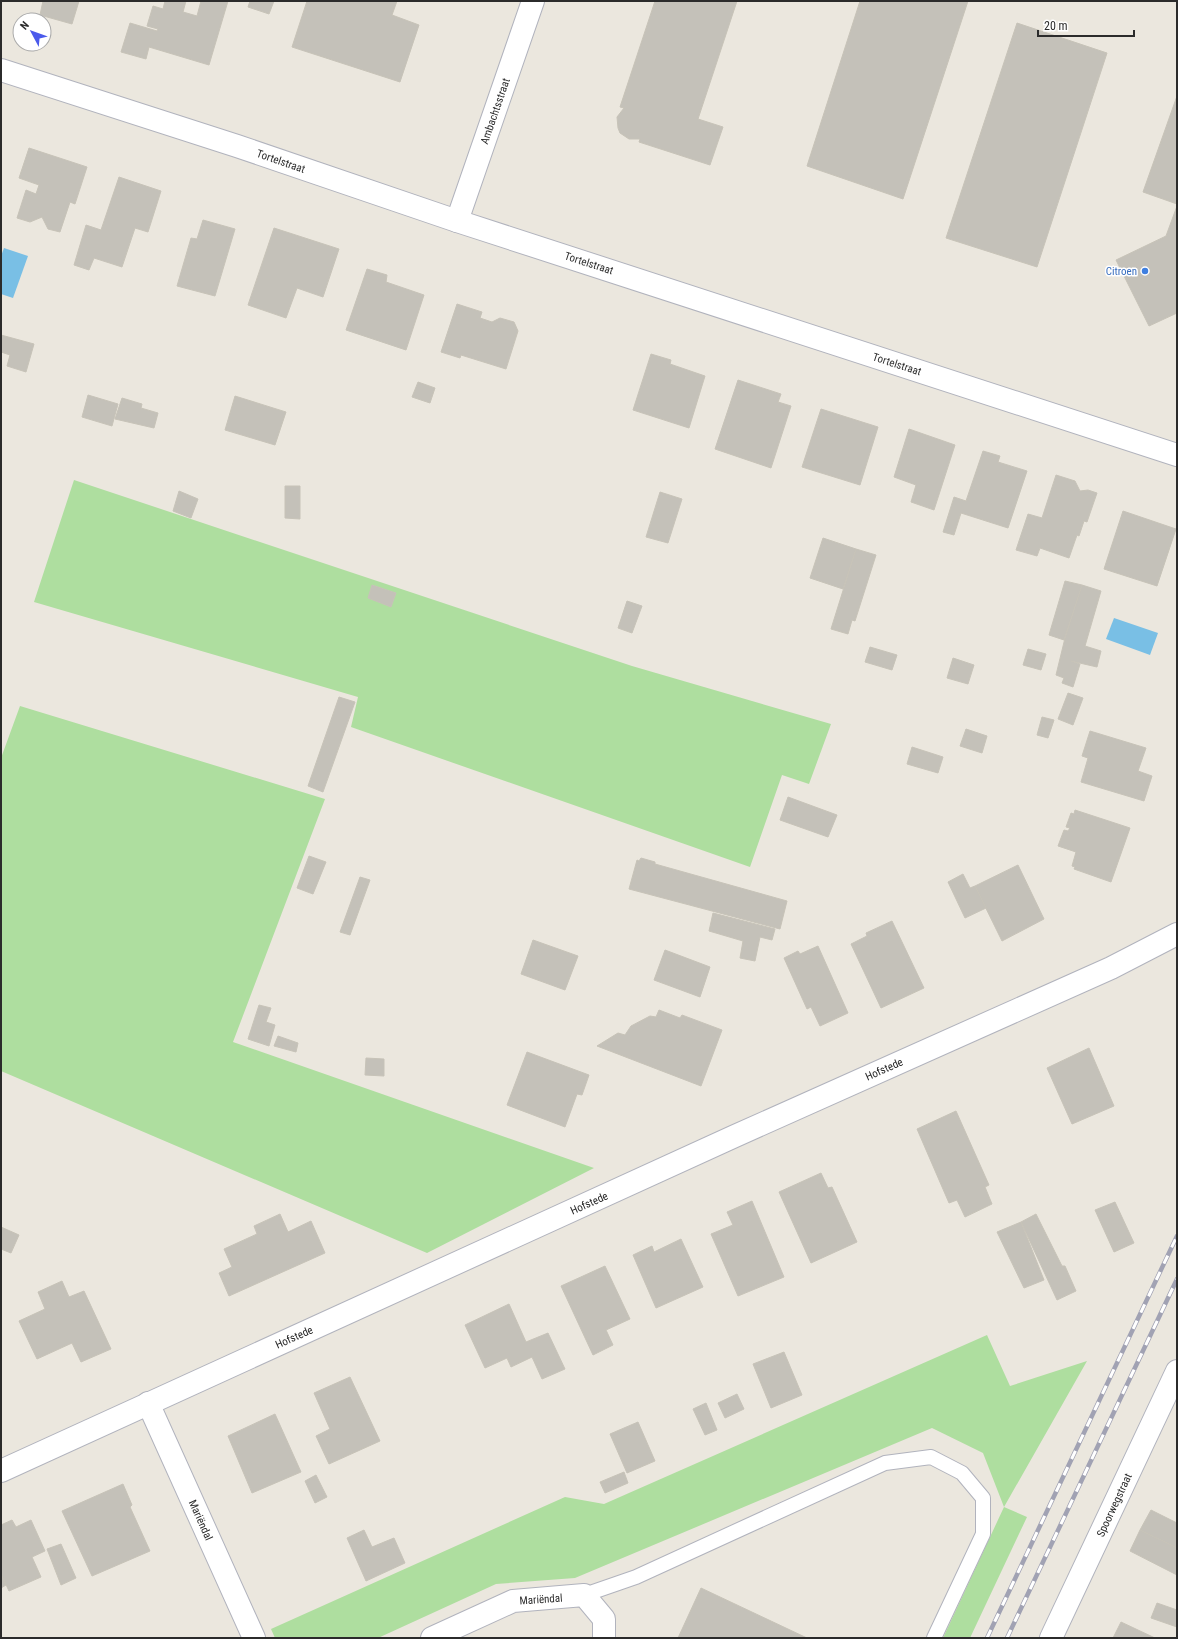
<svg xmlns="http://www.w3.org/2000/svg" width="1178" height="1639" font-family="'Roboto Condensed',sans-serif">
  <style>
    .green { fill: #aede9f }
    .water { fill: #79bfe5 }
    .building { fill: #c4c1b9; stroke: #c7c3b8 }
    .lines { fill: none; stroke-linecap: round; stroke-linejoin: round }
    .lane-casing { stroke: #b1b3bd; stroke-width: 16 }
    .street-casing { stroke: #b1b3bd; stroke-width: 24 }
    .secondary-casing { stroke: #b1b3bd; stroke-width: 24 }
    .lane { stroke: #fff; stroke-width: 14 }
    .street { stroke: #fff; stroke-width: 22 }
    .secondary { stroke: #fff; stroke-width: 22 }
    .rail-casing { stroke: #a1a2b3; stroke-width: 4.5 }
    .rail { stroke: #fff; stroke-width: 3; stroke-dasharray: 9; stroke-linecap: butt }
    .shop-dot { fill: #3f7fe0; stroke: #fff; stroke-width: 1.5 }
    .labels { text-anchor: middle; stroke-width: 3; stroke-linejoin: round; paint-order: stroke }
    .street-label { font-size: 11px; fill: #2b2b2b; stroke: #fff }
    .shop-label { font-size: 11px; fill: #366cbe; stroke: #fff; text-anchor: end }
  </style>
  <rect width="100%" height="100%" fill="#ebe7de"/>
  <g class="green">
    <polygon points="74,480 632,666 831,724 809,784 782,775 750,867 351,727 358,697 34,602"/>
    <polygon points="20,706 325,799 233,1042 594,1168 427,1253 1,1071 1,758"/>
    <polygon points="987,1335 1010,1386 1087,1361 1004,1507 1027,1517 970,1638 943,1638 1004,1507 983,1453 932,1428 575,1578 496,1584 378,1638 275,1638 271,1629 565,1497 604,1504"/>
  </g>
  <g class="water">
    <polygon points="4,248 28,256 13,298 1,294 1,256"/>
    <polygon points="1114,618 1158,633 1150,655 1106,639"/>
  </g>
  <g class="building">
    <polygon points="43,1 79,1 72,24 40,15"/>
    <polygon points="165,1 186,1 183,12 197,16 201,1 228,1 209,65 149,47 146,59 121,52 130,23 157,31 158,29 147,26 153,6 163,9"/>
    <polygon points="250,1 274,1 269,14 248,7"/>
    <polygon points="307,1 397,1 392,15 419,25 400,82 292,47"/>
    <polygon points="655,1 737,1 698,119 723,127 710,165 639,142 640,139 629,139 620,133 618,128 617,117 624,108 620,107"/>
    <polygon points="860,1 968,1 903,199 807,166"/>
    <polygon points="1017,23 1107,53 1037,267 946,238"/>
    <polygon points="1177,96 1177,204 1143,192"/>
    <polygon points="29,148 87,167 75,204 70,202 60,232 48,229 42,217 30,222 17,218 26,190 36,194 39,185 19,178"/>
    <polygon points="119,177 161,191 148,232 135,228 122,267 94,258 89,270 74,265 86,225 101,230"/>
    <polygon points="1177,206 1177,313 1149,326 1116,260 1166,236"/>
    <polygon points="203,220 235,229 215,296 177,286 191,238 197,239"/>
    <polygon points="274,228 339,249 323,297 297,288 286,318 248,305"/>
    <polygon points="367,269 387,275 386,282 424,295 406,350 346,330"/>
    <polygon points="457,304 482,312 480,318 492,322 500,318 514,322 518,331 506,369 461,355 460,358 441,352"/>
    <polygon points="1,335 34,344 26,372 7,366 10,355 1,352"/>
    <polygon points="651,354 671,360 670,364 705,376 689,428 633,410"/>
    <polygon points="738,380 781,394 778,402 791,406 771,468 715,449"/>
    <polygon points="418,382 435,388 430,403 412,397"/>
    <polygon points="88,395 118,404 112,426 82,417"/>
    <polygon points="235,396 286,412 275,445 225,430"/>
    <polygon points="122,398 142,404 141,408 158,413 154,428 115,419"/>
    <polygon points="821,409 878,427 860,485 802,467"/>
    <polygon points="909,429 955,445 934,510 911,502 916,485 894,477"/>
    <polygon points="983,451 1000,456 998,462 1027,471 1008,528 961,513 954,535 943,532 954,497 966,501"/>
    <polygon points="1056,475 1075,481 1080,491 1088,490 1097,493 1087,522 1084,521 1079,536 1077,535 1069,558 1040,548 1037,556 1016,550 1028,514 1042,518"/>
    <polygon points="285,486 300,486 300,519 285,518"/>
    <polygon points="179,491 198,499 191,518 173,511"/>
    <polygon points="660,492 682,499 668,543 646,537"/>
    <polygon points="1123,511 1176,529 1157,586 1104,569"/>
    <polygon points="823,538 856,549 843,589 810,578"/>
    <polygon points="856,549 876,555 855,621 852,620 848,634 831,629"/>
    <polygon points="1065,581 1082,585 1064,640 1049,635"/>
    <polygon points="372,585 396,593 391,607 368,598"/>
    <polygon points="1082,585 1101,591 1085,646 1101,651 1097,667 1071,661 1080,664 1073,687 1062,683 1064,678 1056,675 1065,638"/>
    <polygon points="627,601 642,606 632,633 618,628"/>
    <polygon points="870,647 897,655 892,670 865,662"/>
    <polygon points="1028,649 1046,654 1041,670 1023,665"/>
    <polygon points="953,658 974,665 968,684 947,678"/>
    <polygon points="1068,693 1083,698 1073,725 1058,719"/>
    <polygon points="339,697 355,702 323,792 308,786"/>
    <polygon points="1042,717 1054,720 1048,738 1037,735"/>
    <polygon points="966,729 987,736 982,753 960,746"/>
    <polygon points="1090,731 1146,748 1138,771 1152,776 1144,801 1081,782 1088,758 1082,756"/>
    <polygon points="912,747 943,757 938,773 907,764"/>
    <polygon points="788,797 837,815 828,837 780,820"/>
    <polygon points="1075,810 1130,828 1111,882 1074,869 1075,867 1072,866 1076,852 1058,846 1064,830 1068,831 1070,828 1066,827 1071,813 1074,814"/>
    <polygon points="309,856 326,862 313,894 297,888"/>
    <polygon points="641,858 655,862 655,864 787,901 780,929 629,889 637,860 639,861"/>
    <polygon points="1018,865 1044,919 1002,941 975,886"/>
    <polygon points="963,874 970,888 975,886 986,908 965,918 948,882"/>
    <polygon points="360,877 370,880 350,935 340,932"/>
    <polygon points="713,913 775,929 772,940 760,937 755,961 740,958 743,941 709,931"/>
    <polygon points="892,921 924,988 881,1008 851,944 867,936 866,933"/>
    <polygon points="533,940 578,956 565,990 521,974"/>
    <polygon points="818,946 848,1013 820,1026 811,1007 807,1009 784,958 798,951 800,954"/>
    <polygon points="665,950 710,967 700,997 654,980"/>
    <polygon points="259,1005 271,1008 266,1022 275,1025 269,1046 248,1039"/>
    <polygon points="659,1010 680,1018 682,1015 722,1030 701,1086 597,1046 618,1033 625,1035 631,1026 650,1016 656,1017"/>
    <polygon points="278,1036 298,1043 296,1052 274,1046"/>
    <polygon points="1089,1048 1114,1106 1072,1124 1047,1068"/>
    <polygon points="527,1052 589,1075 582,1095 577,1094 565,1127 507,1105"/>
    <polygon points="366,1058 384,1059 384,1076 365,1075"/>
    <polygon points="956,1111 989,1185 985,1187 992,1204 965,1217 957,1200 949,1203 917,1129"/>
    <polygon points="821,1173 828,1188 832,1187 857,1242 811,1263 779,1192"/>
    <polygon points="752,1201 784,1277 738,1296 711,1234 733,1225 727,1212"/>
    <polygon points="1115,1202 1134,1243 1114,1252 1095,1210"/>
    <polygon points="280,1214 288,1232 311,1221 325,1253 229,1296 219,1273 232,1267 224,1249 257,1234 254,1226"/>
    <polygon points="1036,1214 1062,1266 1065,1266 1076,1291 1057,1300 1021,1222"/>
    <polygon points="1021,1222 1044,1280 1024,1288 997,1232"/>
    <polygon points="1,1227 19,1235 11,1253 1,1249"/>
    <polygon points="681,1239 703,1287 656,1308 633,1255 652,1246 654,1252"/>
    <polygon points="605,1266 630,1319 606,1330 613,1345 593,1355 561,1286"/>
    <polygon points="62,1281 69,1297 84,1291 111,1349 81,1362 72,1343 37,1359 19,1321 45,1309 38,1292"/>
    <polygon points="509,1304 526,1342 548,1333 565,1369 542,1379 532,1357 511,1367 507,1358 485,1368 465,1325"/>
    <polygon points="784,1352 802,1395 771,1408 753,1364"/>
    <polygon points="350,1377 380,1441 329,1464 316,1436 330,1429 314,1393"/>
    <polygon points="737,1394 744,1409 725,1418 718,1403"/>
    <polygon points="706,1403 717,1430 705,1435 693,1409"/>
    <polygon points="275,1414 301,1472 252,1493 228,1436"/>
    <polygon points="638,1422 655,1461 627,1473 610,1434"/>
    <polygon points="624,1472 628,1483 605,1493 600,1482"/>
    <polygon points="316,1475 327,1497 315,1503 305,1481"/>
    <polygon points="123,1484 132,1505 130,1507 150,1551 92,1576 62,1511"/>
    <polygon points="1151,1510 1177,1523 1177,1548 1140,1530"/>
    <polygon points="12,1520 16,1527 31,1520 45,1551 32,1557 41,1577 9,1591 1,1574 1,1525"/>
    <polygon points="364,1530 372,1547 394,1538 405,1563 366,1581 347,1538"/>
    <polygon points="1140,1530 1177,1548 1177,1575 1130,1551"/>
    <polygon points="61,1544 76,1578 61,1585 47,1549"/>
    <polygon points="1,1574 6,1585 1,1588"/>
    <polygon points="701,1588 807,1638 678,1638"/>
    <polygon points="1157,1603 1177,1610 1177,1627 1151,1618"/>
    <polygon points="1121,1622 1155,1638 1113,1638"/>
  </g>
  <g class="lines">
    <g class="lane-casing">
      <polyline id="lane" points="584,1595 636,1577 885,1463 931,1457 962,1473 983,1498 983,1534 934,1638"/>
    </g>
    <g class="street-casing">
      <g id="street">
        <polyline points="1,70 237,146 457,221 1177,455"/>
        <polyline points="457,221 533,1"/>
        <polyline points="148,1403 254,1638"/>
        <polyline points="432,1638 513,1601 584,1595 604,1619 604,1638"/>
        <polyline points="1051,1638 1177,1371"/>
      </g>
    </g>
    <g class="secondary-casing">
      <polyline id="secondary" points="1,1471 735,1136 1111,968 1177,934"/>
    </g>
    <use href="#lane" class="lane"/>
    <use href="#street" class="street"/>
    <use href="#secondary" class="secondary"/>
    <g class="rail-casing">
      <g id="rail">
        <polyline points="987,1638 1177,1236"/>
        <polyline points="1007,1638 1177,1279"/>
      </g>
    </g>
    <use href="#rail" class="rail"/>
  </g>
  <circle class="shop-dot" cx="1145" cy="271" r="4"/>
  <g class="labels">
    <g class="street-label">
      <text transform="translate(495 111) rotate(-71)" y="4">Ambachtsstraat</text>
      <text transform="translate(281 161) rotate(19)" y="4">Tortelstraat</text>
      <text transform="translate(589 263) rotate(18)" y="4">Tortelstraat</text>
      <text transform="translate(897 364) rotate(18)" y="4">Tortelstraat</text>
      <text transform="translate(884 1069) rotate(-24)" y="4">Hofstede</text>
      <text transform="translate(589 1203) rotate(-24)" y="4">Hofstede</text>
      <text transform="translate(294 1337) rotate(-24)" y="4">Hofstede</text>
      <text transform="translate(1114 1505) rotate(-65)" y="4">Spoorwegstraat</text>
      <text transform="translate(201 1520) rotate(66)" y="4">Mariëndal</text>
      <text transform="translate(541 1599) rotate(-4)" y="4">Mariëndal</text>
    </g>
    <g class="shop-label">
      <text x="1137" y="275">Citroen</text>
    </g>
  </g>
  <rect width="1178" height="1639" fill="none" stroke="#2b2b2b" stroke-width="4"/>
  <g transform="translate(32 32) rotate(311)"><circle r="19" fill="#ffffff" stroke="#aaaaaa"/>
  <path d="M0-3L7 15L0 10L-7 15Z" fill="#4b5aeb"/>
  <text y="-6" font-size="11" font-weight="bold" text-anchor="middle" fill="#2b2b2b">N</text>
  </g>
  <path d="M1038 30v6h96v-6" fill="none" stroke="#2b2b2b" stroke-width="2"/>
  <text x="1044" y="30" font-size="12" fill="#2b2b2b" stroke="#ffffff" stroke-width="3" paint-order="stroke">20 m</text>
</svg>
